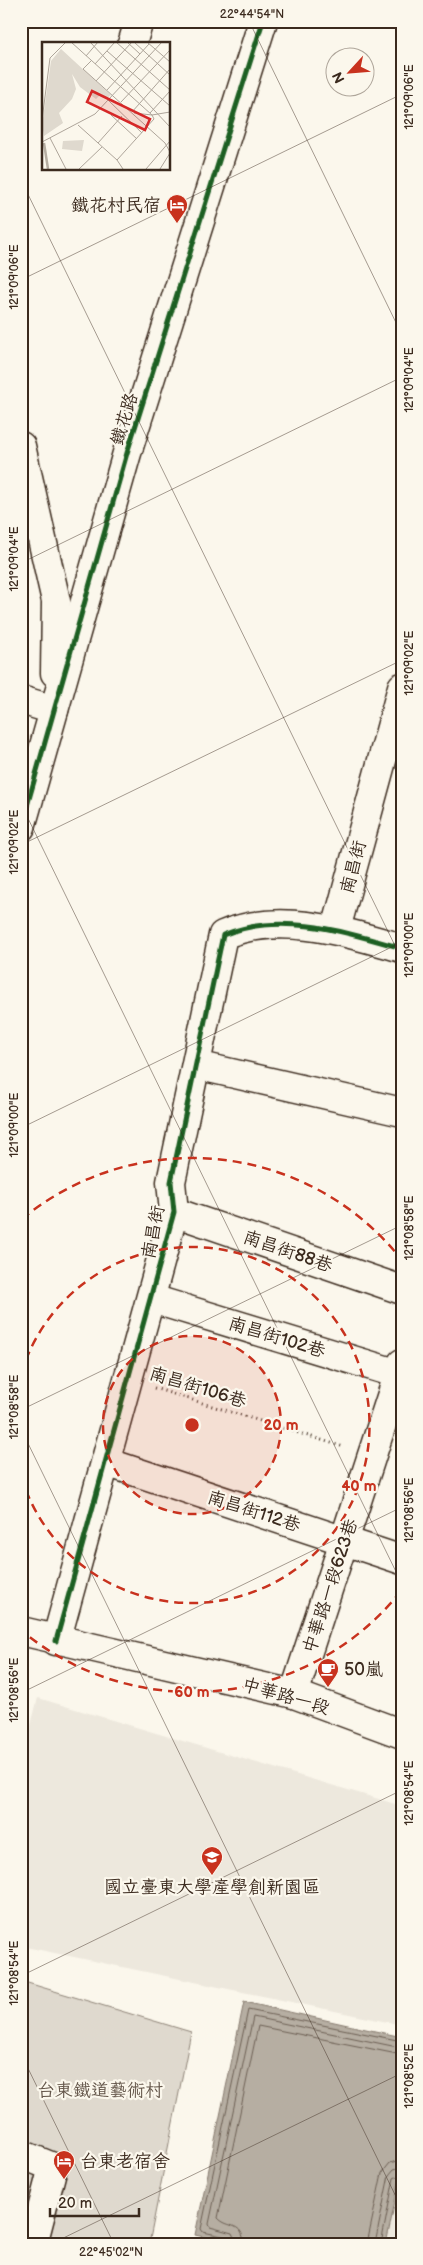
<svg xmlns="http://www.w3.org/2000/svg" width="423" height="2265" font-family="'Balsamiq Sans','LXGW WenKai TC',sans-serif">
  <style>
    .built { fill: #ede8dd }
    .green { fill: #dfd9ce; stroke: #8d8276 }
    .water { fill: #b6aea2; stroke: #85796d }
    .lines { fill: none; stroke-linecap: round; stroke-linejoin: round }
    .shore { stroke: #6c5f53; stroke-width: 1 }
    .minor-casing { stroke: #3b2a1e; stroke-width: 31 }
    .path { stroke: #3b2a1e; stroke-width: 3; stroke-dasharray: 1 4; stroke-linecap: butt }
    .minor { stroke: #fbf7ec; stroke-width: 28 }
    .cycleway-casing { stroke: #fbf7ec; stroke-width: 8 }
    .cycleway { stroke: #1b5e20; stroke-width: 5 }
    .ticks { fill: none; stroke: #3b2a1e; stroke-width: 1; stroke-opacity: 0.45 }
    .ring { fill: none; stroke: #c8321e; stroke-width: 2.5; stroke-dasharray: 9 6 }
    .labels { text-anchor: middle; stroke-width: 4.5; stroke-linejoin: round; paint-order: stroke }
    .poi-label { font-size: 18px; fill: #3b2a1e; stroke: #fbf7ec; text-anchor: start }
    .street-label { font-size: 18px; fill: #3b2a1e; stroke: #fbf7ec }
    .park-label { font-size: 18px; fill: #64564a; stroke: #fbf7ec }
    .inset-river { fill: none; stroke: #b6aea2; stroke-width: 2.5 }
    .inset-road { fill: none; stroke: #aea59a; stroke-width: 1 }
    .view { fill: #d62828; fill-opacity: 0.15; stroke: #d62828; stroke-width: 2.5 }
    .inset-edge { fill: none; stroke: #3b2a1e; stroke-width: 2.5 }
    .centre { fill: #c8321e; stroke: #fbf7ec; stroke-width: 2.5 }
    .ring-label { font-size: 15px; text-anchor: middle; font-weight: bold; fill: #c8321e; stroke: #fbf7ec; stroke-width: 4.5; stroke-linejoin: round; paint-order: stroke }
    .neatline { fill: none; stroke: #3b2a1e; stroke-width: 2 }
    .ticks-label { font-size: 12px; text-anchor: middle; fill: #3b2a1e }
  </style>
  <rect width="100%" height="100%" fill="#fbf7ec"/>
  <filter id="ink" filterUnits="userSpaceOnUse"><feTurbulence type="fractalNoise" baseFrequency=".02" numOctaves="2"/><feDisplacementMap in="SourceGraphic" scale="10" xChannelSelector="R" yChannelSelector="G"/><feConvolveMatrix kernelMatrix="1 2 1 2 8 2 1 2 1" color-interpolation-filters="sRGB"/></filter>
  <g filter="url(#ink)">
    <g class="built">
      <polygon points="38,1698 402,1806 402,2025 21,1946 21,1763"/>
      <polygon points="402,2171 402,2244 384,2244"/>
    </g>
    <polygon class="green" points="21,1981 191,2032 149,2244 21,2244"/>
    <polygon class="water" points="244,2002 402,2037 402,2168 386,2244 236,2244 195,2235"/>
    <g class="lines">
      <g class="shore">
        <polyline points="230,2244 227,2237 203,2232 201,2229 248,2010 402,2041"/>
        <polyline points="237,2244 232,2233 210,2227 209,2224 253,2017 402,2048"/>
        <path d="M244,2244C243,2221 228,2229 218,2218L258,2026L402,2055"/>
        <polyline points="367,2244 382,2173 390,2163 402,2160"/>
        <polyline points="375,2244 389,2175 394,2169 402,2167"/>
        <polyline points="381,2244 394,2178 402,2174"/>
      </g>
      <g class="minor-casing">
        <g id="minor">
          <polyline points="132,44 139,21"/>
          <polyline points="21,446 56,601 55,673"/>
          <polyline points="21,700 54,710"/>
          <polyline points="21,827 127,453 263,21"/>
          <polyline points="336,929 402,687"/>
          <polyline points="196,1065 402,1112"/>
          <polyline points="174,1212 402,1290"/>
          <polyline points="152,1299 402,1375"/>
          <polyline points="106,1462 402,1560"/>
          <polyline points="21,1631 294,1694 402,1734"/>
          <path d="M56,1641L174,1212L171,1182L223,935C280,911 345,932 402,948"/>
          <polyline points="294,1694 402,1363"/>
          <polyline points="21,2154 53,2167 33,2244"/>
        </g>
      </g>
      <polyline class="path" points="154,1388 344,1447"/>
      <use href="#minor" class="minor"/>
      <g class="cycleway-casing">
        <g id="cycleway">
          <polyline points="21,827 127,453 263,21"/>
          <path d="M56,1641L174,1212L171,1182L223,935C280,911 345,932 402,948"/>
        </g>
      </g>
      <use href="#cycleway" class="cycleway"/>
    </g>
  </g>
  <path class="ticks" d="M249,21L402,335M21,180L402,960M21,280L402,94M21,563L402,377M21,804L402,1584M21,845L402,660M21,1128L402,942M21,1410L402,1225M21,1429L402,2209M21,1693L402,1507M21,1976L402,1790M21,2054L114,2244M51,2244L402,2073"/>
  <circle cx="192" cy="1425" r="89" fill="#c8321e" fill-opacity=".12"/>
  <g class="ring">
    <circle cx="192" cy="1425" r="89"/>
    <path d="M21 1374A178 178 0 1 1 21 1476"/>
    <path d="M401 1591A267 267 0 0 1 22 1631M22 1219A267 267 0 0 1 401 1259"/>
  </g>
  <defs>
    <g id="hotel-pin" transform="scale(1.125)"><path d="M0 17L-7.5 6A9.5 9.5 0 1 1 7.5 6Z" fill="#c8321e" stroke="#fbf7ec"/><path d="M-6-4.5h1.5V1H6V5H4.5V3h-9V5H-6ZM-4 0a1.8 1.8 0 1 1 3.6 0ZM.5 0V-2.5h3Q6-2.5 6 0Z" fill="#fff"/></g>
    <g id="cafe-pin" transform="scale(1.125)"><path d="M0 17L-7.5 6A9.5 9.5 0 1 1 7.5 6Z" fill="#c8321e" stroke="#fbf7ec"/><path d="M-5.5-4.5H6V0H3Q3 3.5 0 3.5H-2.5Q-5.5 3.5-5.5 0ZM3-3.2v2h1.7v-2ZM-6 4.5H4V6H-6Z" fill="#fff"/></g>
    <g id="school-pin" transform="scale(1.125)"><path d="M0 17L-7.5 6A9.5 9.5 0 1 1 7.5 6Z" fill="#c8321e" stroke="#fbf7ec"/><path d="M0-5L7-2L0 1L-7-2ZM-4 1L0 2.5L4 1V4Q0 6-4 4Z" fill="#fff"/></g>
  </defs>
  <g fill-rule="evenodd">
    <use href="#hotel-pin" x="177" y="205"/>
    <use href="#cafe-pin" x="328" y="1669"/>
    <use href="#school-pin" x="212" y="1857"/>
    <use href="#hotel-pin" x="64" y="2161"/>
  </g>
  <g class="labels">
    <g class="poi-label">
      <text x="161" y="211" text-anchor="end">鐵花村民宿</text>
      <text x="344" y="1675">50嵐</text>
      <text x="212" y="1893" text-anchor="middle">國立臺東大學產學創新園區</text>
      <text x="80" y="2167">台東老宿舍</text>
    </g>
    <g class="street-label">
      <text transform="translate(124 419) rotate(-73)" y="6">鐵花路</text>
      <text transform="translate(353 867) rotate(-75)" y="6">南昌街</text>
      <text transform="translate(153 1232) rotate(-79)" y="6">南昌街</text>
      <text transform="translate(288 1251) rotate(19)" y="6">南昌街88巷</text>
      <text transform="translate(277 1337) rotate(17)" y="6">南昌街102巷</text>
      <text transform="translate(198 1387) rotate(17)" y="6">南昌街106巷</text>
      <text transform="translate(254 1511) rotate(18)" y="6">南昌街112巷</text>
      <text transform="translate(330 1586) rotate(-72)" y="6">中華路一段623巷</text>
      <text transform="translate(286 1696) rotate(16)" y="6">中華路一段</text>
    </g>
    <g class="park-label">
      <text x="100" y="2096">台東鐵道藝術村</text>
    </g>
  </g>
  <g transform="translate(42 42)">
    <rect width="128" height="128" fill="#fbf7ec"/>
    <path d="M19,7L69,53L65,56L59,52L54,57L38,45L30,32L34,47L30,57L17,71L21,81L2,94L0,83L9,19ZM42,98L40,109L20,107L21,99Z" fill="#dfd9ce"/>
    <path class="inset-river" d="M2,101L6,127"/>
    <path class="inset-road" d="M29,0L110,73M48,0L128,85M74,0L128,48M85,0L98,12M92,0L128,33M105,0L128,20M65,9L128,64M44,14L56,0M49,19L41,27L123,101L128,110M53,22L73,0M54,39L90,0M65,48L107,2M66,58L100,91M79,60L128,8M90,70L128,27M92,71L110,73L128,70M108,71L128,49M69,73L95,97M0,78L8,16L24,0M36,83L75,118L81,127M8,96L24,127M0,100L53,72L120,0M56,101L80,74M75,118L112,77L110,73M37,127L60,105M104,127L128,99M118,127L128,111"/>
    <path class="view" d="M50,49L108,77L103,88L45,60Z"/>
    <rect width="128" height="128" class="inset-edge"/>
  </g>
  <circle cx="192" cy="1425" r="8" class="centre"/>
  <g class="ring-label">
    <text x="281" y="1430">20 m</text>
    <text x="359" y="1491">40 m</text>
    <text x="192" y="1697">60 m</text>
  </g>
  <rect width="423" height="2265" fill="none" stroke="#fbf7ec" stroke-width="55"/>
  <g transform="translate(350 72) rotate(244)"><circle r="24" fill="#fbf7ec" stroke="#aea59a"/>
  <path d="M0-4L9 19L0 12L-9 19Z" fill="#c8321e"/>
  <text y="-8" font-size="14" font-weight="bold" text-anchor="middle" fill="#3b2a1e">N</text>
  </g>
  <path d="M50 2208v8h89v-8" fill="none" stroke="#3b2a1e" stroke-width="2.5"/>
  <text x="58" y="2208" font-size="15" fill="#3b2a1e" stroke="#fbf7ec" stroke-width="4" paint-order="stroke">20 m</text>
  <rect x="28" y="28" width="368" height="2210" class="neatline"/>
  <g class="ticks-label">
    <text x="252" y="18">22°44'54"N</text>
    <text transform="translate(409 97) rotate(-90)" y="4">121°09'06"E</text>
    <text transform="translate(14 277) rotate(-90)" y="4">121°09'06"E</text>
    <text transform="translate(409 380) rotate(-90)" y="4">121°09'04"E</text>
    <text transform="translate(14 559) rotate(-90)" y="4">121°09'04"E</text>
    <text transform="translate(409 663) rotate(-90)" y="4">121°09'02"E</text>
    <text transform="translate(14 842) rotate(-90)" y="4">121°09'02"E</text>
    <text transform="translate(409 945) rotate(-90)" y="4">121°09'00"E</text>
    <text transform="translate(14 1125) rotate(-90)" y="4">121°09'00"E</text>
    <text transform="translate(409 1228) rotate(-90)" y="4">121°08'58"E</text>
    <text transform="translate(14 1407) rotate(-90)" y="4">121°08'58"E</text>
    <text transform="translate(409 1510) rotate(-90)" y="4">121°08'56"E</text>
    <text transform="translate(14 1690) rotate(-90)" y="4">121°08'56"E</text>
    <text transform="translate(409 1793) rotate(-90)" y="4">121°08'54"E</text>
    <text transform="translate(14 1973) rotate(-90)" y="4">121°08'54"E</text>
    <text transform="translate(409 2076) rotate(-90)" y="4">121°08'52"E</text>
    <text x="111" y="2256">22°45'02"N</text>
  </g>
</svg>
